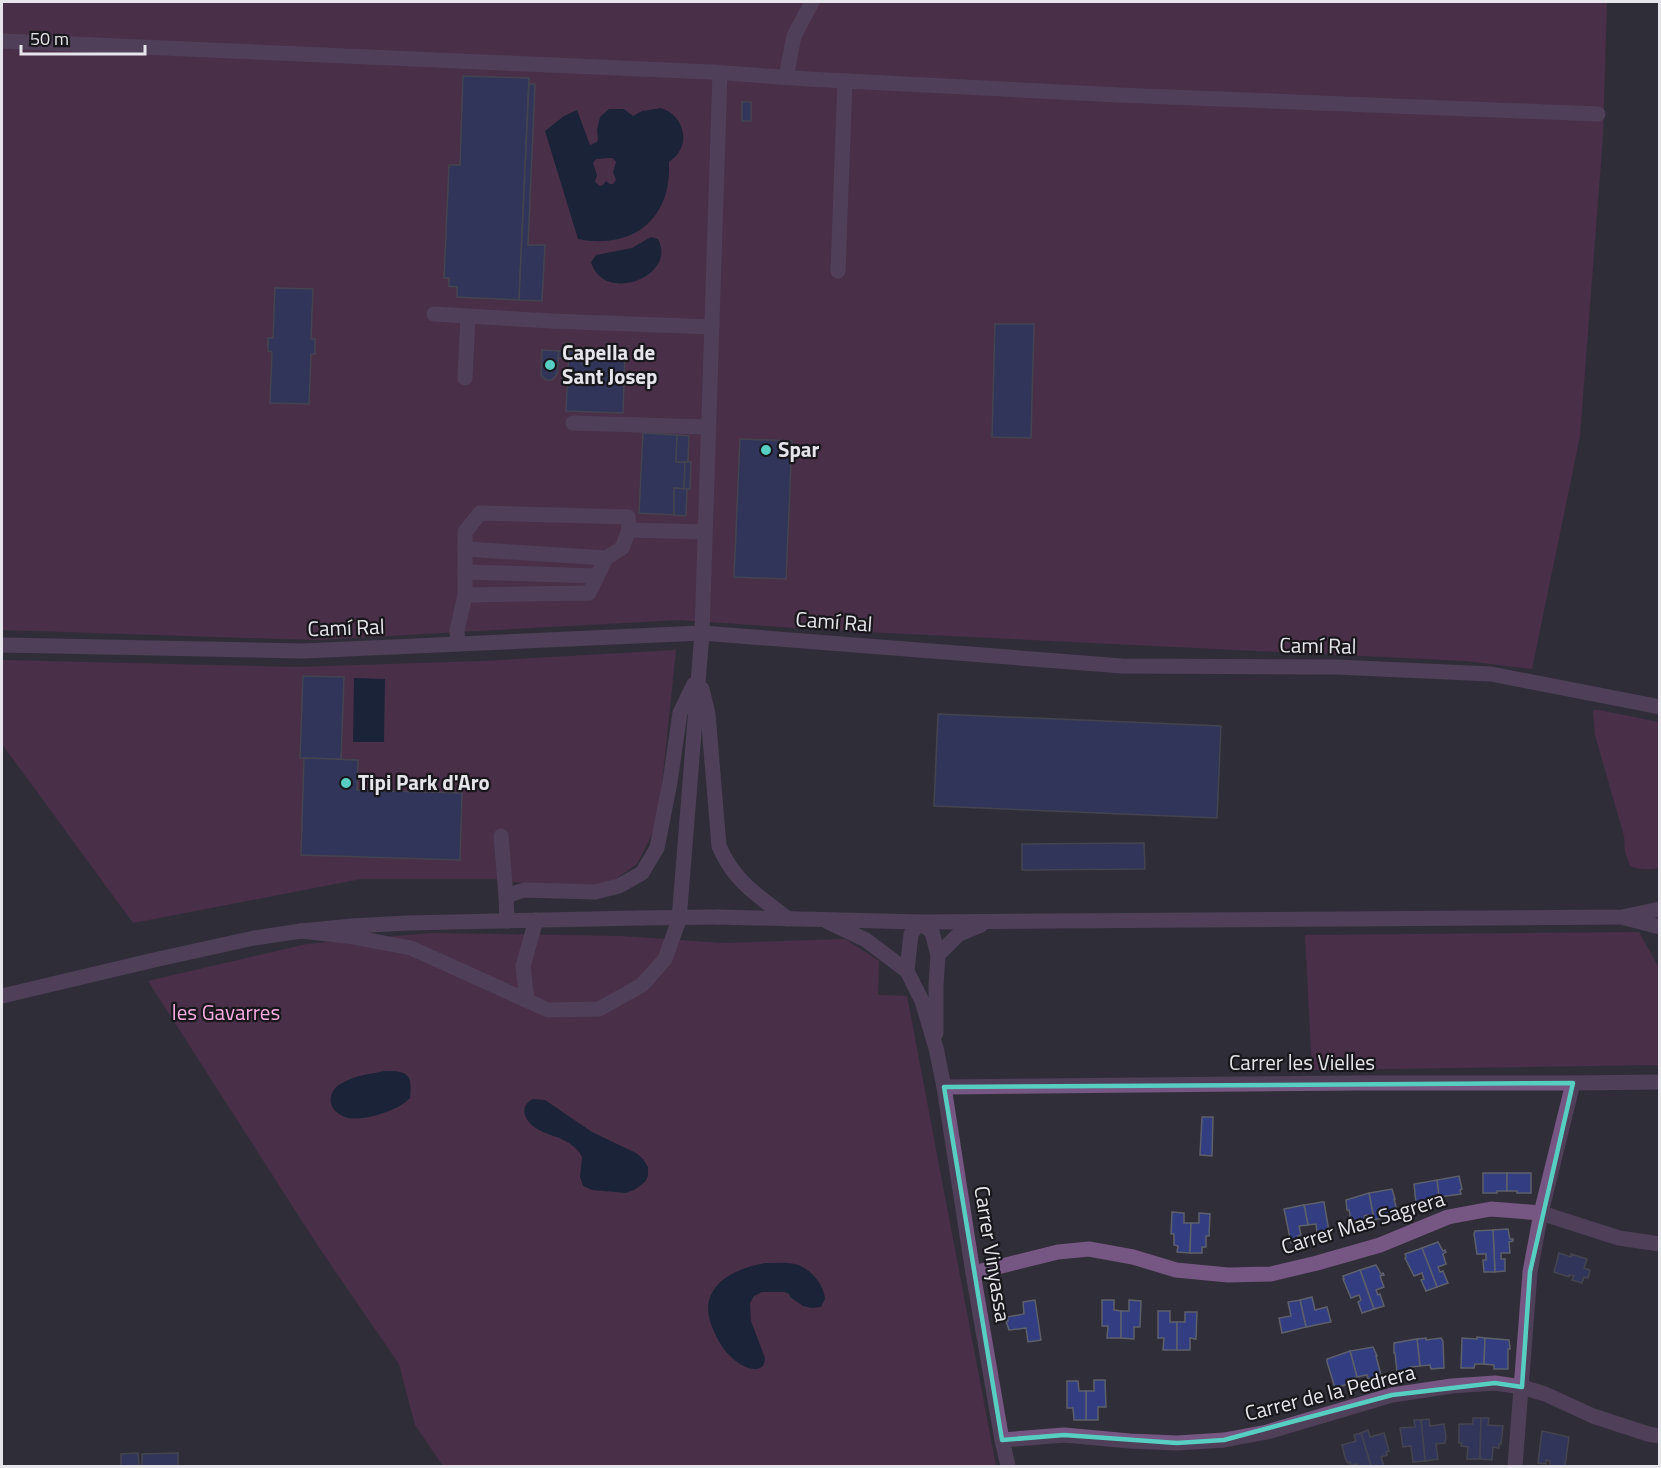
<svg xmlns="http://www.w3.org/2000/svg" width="1661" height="1468" font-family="'Titillium Web',sans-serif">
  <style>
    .green { fill: #6b315c }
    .water { fill: #001835; fill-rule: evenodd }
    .building { fill: #323e81; stroke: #5d606b; stroke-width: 1.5 }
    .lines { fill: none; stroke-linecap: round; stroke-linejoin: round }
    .minor { stroke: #765682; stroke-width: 15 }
    .minor-bridge { stroke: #765682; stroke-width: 15 }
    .marked { fill: none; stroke: #57cec2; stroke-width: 4.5; stroke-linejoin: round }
    .poi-dot { fill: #57cec2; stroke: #18171b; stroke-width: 2 }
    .labels { text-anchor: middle; stroke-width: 4.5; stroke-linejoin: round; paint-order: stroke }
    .poi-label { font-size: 21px; font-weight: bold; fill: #e6e5ec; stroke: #18171b; text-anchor: start }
    .street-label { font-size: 21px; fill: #e6e5ec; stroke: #18171b }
    .park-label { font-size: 21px; fill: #f9abe2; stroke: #18171b }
  </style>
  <rect width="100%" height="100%" fill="#302e38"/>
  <g class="green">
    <polygon points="2,2 1607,2 1603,136 1580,436 1532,669 1466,661 824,630 679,620 314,640 2,630"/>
    <polygon points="676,650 658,822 637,864 607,885 536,885 493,879 361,879 133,923 2,744 2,660 297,667 482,661"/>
    <path d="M1593,710H1599L1659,722V868C1649,870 1640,870 1630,866L1625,852L1624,836L1595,735Z"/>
    <polygon points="1639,932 1659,968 1659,1065 1312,1070 1305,935"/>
    <polygon points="431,933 621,936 722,943 845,939 879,961 878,995 907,996 996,1466 443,1466 415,1425 399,1364 318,1246 148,981 307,944"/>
  </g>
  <g class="water">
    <path d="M661,108C679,113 690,135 679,152C677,156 672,159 669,162C672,219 633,250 578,239L545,131L564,116L577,110L590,145L597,142L598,139L597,130L600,117L609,109H624L633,116L642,111ZM609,158H612L616,162L613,172L616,180L613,184H610L606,181L603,185L600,186L595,182L597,175L593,163L596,159Z"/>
    <path d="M651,237L658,239C678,276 604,305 591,262L596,255L632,248Z"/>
    <polygon points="354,678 385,679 384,742 353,742"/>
    <path d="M385,1071C407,1071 413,1073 410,1098C400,1110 361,1123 345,1117C326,1110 326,1090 344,1082C356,1075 371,1074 385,1071Z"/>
    <path d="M533,1099L545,1100L592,1132L636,1153L643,1159L648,1167V1176L645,1182L634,1190L626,1193L592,1190L583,1186L580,1177L582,1157C579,1151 575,1147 569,1143C556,1134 531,1133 525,1115C523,1107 526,1103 533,1099Z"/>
    <path d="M766,1263C775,1263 786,1262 795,1264C810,1268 824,1284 825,1299L821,1307L812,1308L803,1306L790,1297L789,1294L785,1292H762L754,1296L750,1303L751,1321L765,1358C765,1375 746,1369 737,1362C726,1354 718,1342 713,1329C695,1289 730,1269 766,1263Z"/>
  </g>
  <g class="building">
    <polygon points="463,76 529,78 519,300 457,297 457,287 449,286 449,278 444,278 449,165 460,165"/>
    <polygon points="529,84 535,84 528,245 545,245 542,301 519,300"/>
    <rect x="742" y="102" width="9" height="19"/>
    <polygon points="275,288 313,289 311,339 315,339 315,354 311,354 309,404 270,403 272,352 268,351 268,338 273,338"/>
    <polygon points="995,324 1034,324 1031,438 992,437"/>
    <polygon points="542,350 559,351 557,374 552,380 546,380 541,375"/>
    <polygon points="559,351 569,351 569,359 558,358"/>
    <polygon points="569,351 625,354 623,413 566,411"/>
    <polygon points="643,433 677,435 676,462 685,462 684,489 674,488 674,515 639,513"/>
    <polygon points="677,435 689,436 688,462 676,462"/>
    <polygon points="740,439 792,441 786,579 734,577"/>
    <polygon points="685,462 691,462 690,489 684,489"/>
    <polygon points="674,488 687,489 686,516 674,515"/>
    <polygon points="303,676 344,677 341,759 300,758"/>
    <polygon points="938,714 1221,726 1217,818 934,806"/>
    <polygon points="304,758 358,760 357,790 462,793 460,860 301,855"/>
    <polygon points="1144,843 1145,869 1022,870 1022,844"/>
    <polygon points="1202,1117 1213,1117 1212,1156 1200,1155"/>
    <polygon points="1483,1173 1507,1173 1507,1191 1497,1191 1497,1193 1483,1193"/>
    <polygon points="1507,1173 1531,1173 1531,1193 1517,1193 1517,1191 1507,1191"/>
    <polygon points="1459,1176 1462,1189 1460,1190 1461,1194 1439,1197 1437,1180"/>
    <polygon points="1437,1180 1439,1197 1429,1199 1429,1201 1416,1203 1414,1184"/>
    <polygon points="1392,1189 1395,1199 1394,1199 1399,1218 1386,1221 1383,1211 1380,1212 1382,1218 1374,1220 1369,1193"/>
    <polygon points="1369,1193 1374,1220 1368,1221 1367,1215 1364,1216 1366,1226 1353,1229 1349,1210 1347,1210 1346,1200"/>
    <polygon points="1322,1202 1324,1202 1330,1237 1321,1238 1320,1232 1317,1233 1316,1224 1308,1225 1304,1205"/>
    <polygon points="1304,1205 1308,1225 1299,1226 1301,1235 1298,1236 1299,1242 1291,1243 1284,1209"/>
    <polygon points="1172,1212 1184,1213 1184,1223 1191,1223 1190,1253 1177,1252 1178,1246 1174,1245 1174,1234 1171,1234"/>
    <polygon points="1199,1213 1210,1214 1209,1236 1206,1236 1206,1247 1202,1247 1202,1253 1190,1253 1191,1223 1199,1223"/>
    <polygon points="1508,1229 1510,1239 1513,1239 1513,1241 1509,1242 1510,1253 1501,1253 1501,1259 1505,1259 1505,1271 1495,1272 1493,1230"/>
    <polygon points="1493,1230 1495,1272 1484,1272 1483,1260 1486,1260 1486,1254 1477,1254 1474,1234 1475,1231"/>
    <polygon points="1438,1242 1443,1251 1445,1250 1446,1252 1443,1254 1446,1264 1438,1267 1440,1272 1443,1271 1448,1283 1437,1287 1422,1248"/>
    <polygon points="1422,1248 1437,1287 1426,1291 1421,1280 1424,1279 1422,1273 1414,1276 1405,1258 1406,1257 1405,1254"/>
    <polygon points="1559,1253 1571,1257 1571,1254 1587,1259 1584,1268 1590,1270 1588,1278 1584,1277 1582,1283 1572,1280 1574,1276 1569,1275 1569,1277 1554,1272"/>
    <polygon points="1376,1265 1381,1274 1383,1273 1384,1275 1380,1276 1384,1287 1376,1290 1378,1295 1380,1294 1384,1306 1374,1309 1360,1270"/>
    <polygon points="1360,1270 1374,1309 1362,1313 1358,1302 1361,1300 1359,1295 1351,1298 1343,1279 1344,1279 1343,1276"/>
    <polygon points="1312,1297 1315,1310 1327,1307 1331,1322 1306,1327 1300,1300"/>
    <polygon points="1035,1300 1041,1340 1028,1342 1026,1328 1009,1330 1006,1321 1008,1321 1007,1317 1024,1314 1023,1302"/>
    <polygon points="1102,1300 1114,1300 1114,1310 1121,1311 1121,1338 1107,1338 1108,1326 1102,1326"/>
    <polygon points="1129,1300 1141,1301 1140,1327 1134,1327 1134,1339 1121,1338 1121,1311 1129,1311"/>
    <polygon points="1300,1300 1306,1327 1282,1333 1279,1318 1291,1316 1288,1302"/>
    <polygon points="1158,1311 1170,1311 1170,1322 1177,1322 1177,1350 1163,1350 1164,1338 1158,1338"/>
    <polygon points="1185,1312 1197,1312 1196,1339 1190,1338 1190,1350 1177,1350 1177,1322 1185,1322"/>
    <polygon points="1477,1337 1485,1338 1484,1364 1475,1364 1474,1368 1461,1368 1462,1338 1477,1339"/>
    <polygon points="1426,1338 1426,1340 1441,1338 1443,1341 1444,1368 1431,1369 1430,1365 1420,1366 1417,1339"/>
    <polygon points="1485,1338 1509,1340 1510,1349 1508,1349 1508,1369 1494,1369 1494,1365 1484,1364"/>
    <polygon points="1417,1339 1420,1366 1410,1367 1411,1371 1397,1372 1395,1353 1394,1353 1394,1343"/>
    <polygon points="1373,1347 1377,1356 1376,1356 1381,1375 1368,1379 1367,1375 1357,1377 1350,1351"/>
    <polygon points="1350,1351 1357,1377 1347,1380 1348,1384 1335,1388 1327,1362 1327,1359"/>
    <polygon points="1094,1380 1105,1380 1106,1407 1098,1407 1098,1420 1086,1420 1086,1391 1094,1391"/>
    <polygon points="1067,1381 1078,1381 1079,1391 1086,1391 1086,1420 1074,1420 1073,1408 1067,1408"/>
    <polygon points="1473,1418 1481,1418 1480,1459 1467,1459 1468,1447 1461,1446 1462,1443 1459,1443 1459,1424 1473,1424"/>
    <polygon points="1481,1418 1489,1418 1488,1425 1503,1426 1501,1444 1499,1444 1499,1448 1493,1447 1492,1460 1480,1459"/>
    <polygon points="1429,1419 1430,1426 1444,1424 1446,1437 1445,1443 1436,1444 1438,1459 1425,1461 1421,1420"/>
    <polygon points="1414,1420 1421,1420 1425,1461 1413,1462 1411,1446 1403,1447 1400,1428 1415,1427"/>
    <polygon points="1368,1430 1370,1437 1384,1433 1389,1451 1386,1452 1387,1455 1381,1457 1384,1466 1371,1466 1361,1433"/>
    <polygon points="1542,1431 1569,1437 1565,1466 1550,1466 1550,1461 1546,1460 1546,1464 1538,1463"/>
    <polygon points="1361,1433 1371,1466 1358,1466 1357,1464 1351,1466 1350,1462 1348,1463 1345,1458 1342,1445 1356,1441 1354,1435"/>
    <polygon points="138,1453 139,1466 120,1466 121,1466 121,1454"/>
    <polygon points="178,1453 178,1466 142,1466 142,1454"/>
  </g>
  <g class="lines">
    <g class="minor">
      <polyline points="2,41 711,72 808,79 1118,95 1598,114"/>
      <polyline points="786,77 794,36 812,2"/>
      <polyline points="838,271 845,81"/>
      <polyline points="434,314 551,321 712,327"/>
      <polyline points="465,378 468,316"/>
      <polyline points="573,423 708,427"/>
      <polyline points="465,549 606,558"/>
      <polyline points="465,572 597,576"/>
      <polyline points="465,595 589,593 606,558 622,548 629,530"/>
      <polyline points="458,644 457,631 465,595 465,532 480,513 628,517 629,530 705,532"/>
      <polyline points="2,645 303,651 702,633 1122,666 1336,667 1491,674 1660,707"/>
      <path d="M702,689L708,714L719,846C734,882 759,896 788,919"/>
      <polyline points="501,836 506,896 507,921"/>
      <polyline points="506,896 524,890 595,892 619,886 642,873 657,848 670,782 680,713 694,684"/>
      <polyline points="718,917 920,922 1622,917 1660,909"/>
      <polyline points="1625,918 1660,927"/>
      <polyline points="828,922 866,940 907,971 922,1001 936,1048 944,1087 973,1273 1002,1440 1008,1466"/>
      <polyline points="301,931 347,936 411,948 548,1010 599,1009 642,985 665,959 679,920 702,633 720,73"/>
      <polyline points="907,971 911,934 920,922 932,932 938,955"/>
      <polyline points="2,996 154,960 254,938 301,931 352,926 407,923 640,918"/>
      <polyline points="527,1000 523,966 536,920"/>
      <polyline points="936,1033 936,985 938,955 959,934 981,925"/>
      <polyline points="944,1087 1357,1083 1573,1083 1660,1082"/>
      <polyline points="973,1273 1058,1252 1089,1249 1133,1257 1176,1270 1228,1275 1271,1274 1317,1263 1380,1245 1448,1217 1491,1209 1541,1213 1619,1238 1660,1244"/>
      <polyline points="1002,1440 1064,1435 1130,1441 1177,1443 1224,1440 1267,1432 1392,1395 1452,1386 1495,1383 1522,1387 1545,1394 1593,1416 1648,1434 1660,1436"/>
      <polyline points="1515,1466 1530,1272 1541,1213 1573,1083"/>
    </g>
    <polyline class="minor-bridge" points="640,918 718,917"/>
  </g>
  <path d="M0 0H1661V1468H0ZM1573,1083L1530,1272L1522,1387L1495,1383L1392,1395L1224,1440L1177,1443L1064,1435L1002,1440L944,1087Z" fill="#302e38" fill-opacity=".55" fill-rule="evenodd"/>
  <path class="marked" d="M1573,1083L1530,1272L1522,1387L1495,1383L1392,1395L1224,1440L1177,1443L1064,1435L1002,1440L944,1087Z"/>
  <g class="poi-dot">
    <circle cx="550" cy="365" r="6"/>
    <circle cx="766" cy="450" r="6"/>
    <circle cx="346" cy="783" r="6"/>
  </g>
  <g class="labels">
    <g class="poi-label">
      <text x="562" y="360">Capella de<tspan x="562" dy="24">Sant Josep</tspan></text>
      <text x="778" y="457">Spar</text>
      <text x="358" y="790">Tipi Park d'Aro</text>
    </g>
    <g class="street-label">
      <text transform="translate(834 622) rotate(4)" y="7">Camí Ral</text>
      <text transform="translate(346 628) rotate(-2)" y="7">Camí Ral</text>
      <text transform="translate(1318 646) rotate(1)" y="7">Camí Ral</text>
      <text x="1302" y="1070">Carrer les Vielles</text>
      <text transform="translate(1363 1223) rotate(-17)" y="7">Carrer Mas Sagrera</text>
      <text transform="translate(992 1254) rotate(81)" y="7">Carrer Vinyassa</text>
      <text transform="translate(1330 1393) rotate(-14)" y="7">Carrer de la Pedrera</text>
    </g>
    <g class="park-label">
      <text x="226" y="1020">les Gavarres</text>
    </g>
  </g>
  <rect width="1661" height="1468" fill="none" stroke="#e6e5ec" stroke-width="6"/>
  <path d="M21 45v9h124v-9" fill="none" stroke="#e6e5ec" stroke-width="3"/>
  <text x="30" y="45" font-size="18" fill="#e6e5ec" stroke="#18171b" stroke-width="4.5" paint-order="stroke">50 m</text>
</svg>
